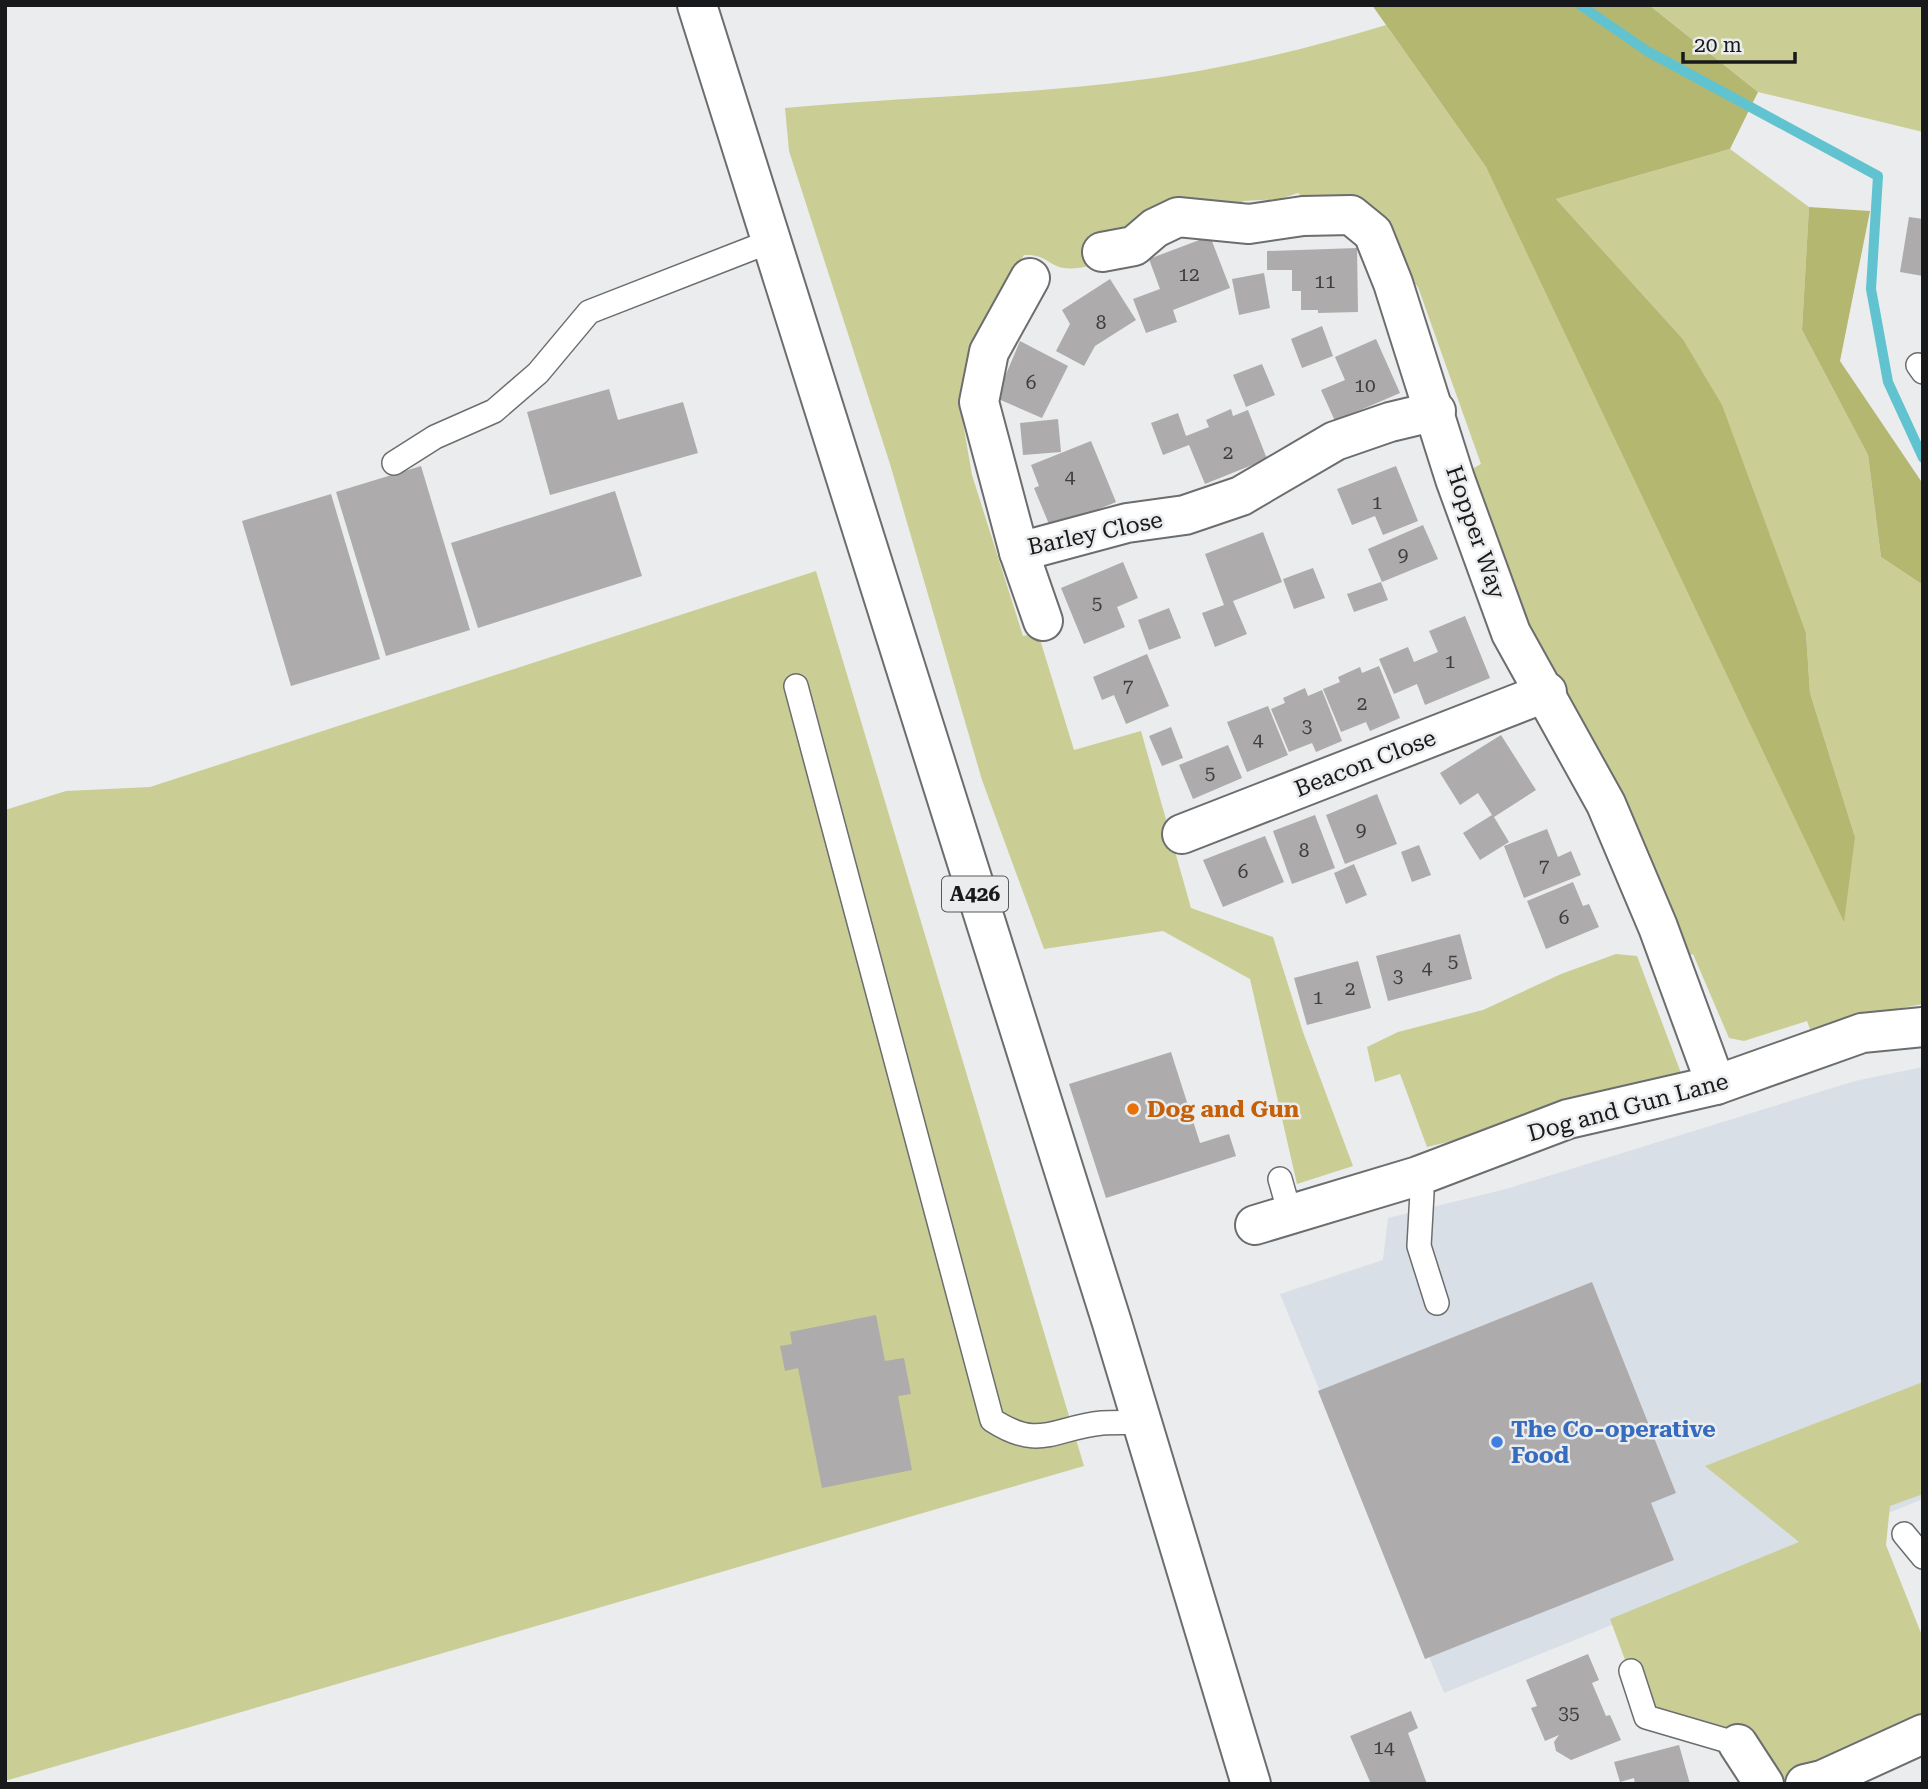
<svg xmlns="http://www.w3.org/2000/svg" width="1928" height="1789" font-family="'Roboto Serif',serif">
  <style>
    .built { fill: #d8dfe6 }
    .green { fill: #cace94 }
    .forest { fill: #b4b770 }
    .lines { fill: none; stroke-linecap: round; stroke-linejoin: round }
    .stream { stroke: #61c3cf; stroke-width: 10 }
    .building { fill: #adabac }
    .lane-casing { stroke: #6b6d6e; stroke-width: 26 }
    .street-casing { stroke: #6b6d6e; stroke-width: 42 }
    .primary-casing { stroke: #6b6d6e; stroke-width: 42 }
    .lane { stroke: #fff; stroke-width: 23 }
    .street { stroke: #fff; stroke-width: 38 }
    .primary { stroke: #fff; stroke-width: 38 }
    .food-dot { fill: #e8710a; stroke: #ebecee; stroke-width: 2.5 }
    .shop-dot { fill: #3f7fe0; stroke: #ebecee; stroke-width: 2.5 }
    .labels { text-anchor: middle; stroke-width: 5; stroke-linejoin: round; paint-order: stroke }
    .number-label { font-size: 19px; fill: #3d3e3e }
    .shield { fill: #ebecee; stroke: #57585a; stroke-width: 2 }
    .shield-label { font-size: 21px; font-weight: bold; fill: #18191a }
    .street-label { font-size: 23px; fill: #18191a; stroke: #ebecee }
    .food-label { font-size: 23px; font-weight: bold; fill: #c56008; stroke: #ebecee; text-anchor: start }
    .shop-label { font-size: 23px; font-weight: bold; fill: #366cbe; stroke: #ebecee; text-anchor: start }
  </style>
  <rect width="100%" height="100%" fill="#ebecee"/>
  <polygon class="built" points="1923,1067 1923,1499 1444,1693 1280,1294 1383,1260 1388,1218 1506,1189 1855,1081"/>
  <g class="green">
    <polygon points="1649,5 1923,5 1923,132 1758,92"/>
    <path d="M1386,25L1486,167L1553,303L1855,837L1810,693L1806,633L1682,338L1556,199L1730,149L1809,207L1802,330L1868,455L1881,557L1923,585V1004L1886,1011L1811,1032L1807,1021L1744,1041L1729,1038L1693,954L1682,958L1518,617L1470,470L1481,464L1418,287L1409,277L1298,193L1280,199L1243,201L1234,210C1198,224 1097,274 1064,268C1047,265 1047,254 1024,255L970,350L960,406L972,475L1023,636L1038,633L1074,750L1141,731L1191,908L1273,937L1303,1032L1353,1166L1297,1184L1250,979L1163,931L1044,949L982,780L890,464L789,151L785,108C914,96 1045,95 1174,75C1245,64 1317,46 1386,25Z"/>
    <polygon points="816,571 1084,1466 5,1781 5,810 66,791 150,787"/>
    <polygon points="1616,954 1637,956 1681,1073 1502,1129 1427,1147 1400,1074 1375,1082 1367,1047 1398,1032 1483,1010 1561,974"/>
    <polygon points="1923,1382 1923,1494 1890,1506 1886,1545 1923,1638 1923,1734 1805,1784 1764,1784 1738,1744 1646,1717 1610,1619 1799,1542 1705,1466"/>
  </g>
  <g class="forest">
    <polygon points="1372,5 1649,5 1758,92 1730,149 1556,199 1682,338 1722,405 1806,633 1810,693 1855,837 1844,922 1486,167"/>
    <polygon points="1809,207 1870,211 1840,361 1923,484 1923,585 1881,557 1868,455 1802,330"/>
  </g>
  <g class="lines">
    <polyline class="stream" points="1580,5 1647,51 1878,176 1871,289 1888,382 1923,458"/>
  </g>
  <g class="building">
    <polygon points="1909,217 1923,219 1923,276 1900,272"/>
    <polygon points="1210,236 1230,288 1173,310 1177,322 1146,333 1133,299 1160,289 1149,259"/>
    <polygon points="1357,248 1358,312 1318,313 1318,310 1301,310 1301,291 1292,291 1292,270 1267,270 1267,251"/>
    <polygon points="1264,273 1270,308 1239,315 1232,279"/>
    <polygon points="1110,279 1136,320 1095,346 1084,366 1056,351 1070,324 1062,310"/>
    <polygon points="1322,326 1333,356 1302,368 1291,339"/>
    <polygon points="1376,339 1400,393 1335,421 1321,390 1345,380 1335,357"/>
    <polygon points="1020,341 1068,366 1042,418 996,398"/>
    <polygon points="1262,364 1275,395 1246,407 1233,375"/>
    <polygon points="609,389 618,420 683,402 698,453 550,495 527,412"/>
    <polygon points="1231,409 1233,416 1248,410 1267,459 1205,484 1189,445 1163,455 1151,423 1178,413 1186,436 1209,427 1206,420"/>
    <polygon points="1058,419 1061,452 1023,455 1020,423"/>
    <polygon points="1091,441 1116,502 1051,529 1034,488 1039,486 1031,465"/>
    <polygon points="421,466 470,630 386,656 336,492"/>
    <polygon points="1396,466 1418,521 1383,535 1375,516 1352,525 1337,489"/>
    <polygon points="615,491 642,576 478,628 451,543"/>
    <polygon points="331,494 380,659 291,686 242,521"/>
    <polygon points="1423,525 1438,559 1382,582 1368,549"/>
    <polygon points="1263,532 1282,582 1233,601 1247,634 1215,647 1202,613 1224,605 1205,554"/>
    <polygon points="1123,562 1138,598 1117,607 1125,627 1084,644 1061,588"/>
    <polygon points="1313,568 1325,598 1294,609 1283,579"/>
    <polygon points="1381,582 1388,600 1354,612 1347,594"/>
    <polygon points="1169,608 1181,638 1149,650 1138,620"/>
    <polygon points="1465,616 1490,678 1425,705 1417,684 1394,694 1379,659 1408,647 1414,662 1438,652 1429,631"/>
    <polygon points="1147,654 1169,706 1126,724 1114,695 1102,700 1093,677"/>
    <polygon points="1379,666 1400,718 1370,731 1366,722 1341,732 1323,689 1340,682 1338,677 1360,667 1362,673"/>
    <polygon points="1305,688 1308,696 1322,690 1342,741 1316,752 1312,743 1289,752 1271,709 1285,703 1283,698"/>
    <polygon points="1268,706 1288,755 1247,772 1227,722"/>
    <polygon points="1171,727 1183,758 1162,766 1149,736"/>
    <polygon points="1501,735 1536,790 1494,817 1509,842 1480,860 1463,833 1492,815 1478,793 1460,805 1440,773"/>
    <polygon points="1228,745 1242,778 1193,799 1179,765"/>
    <polygon points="1377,794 1397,844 1345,864 1326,815"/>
    <polygon points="1315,815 1335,868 1292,884 1273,831"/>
    <polygon points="1547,829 1558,857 1571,851 1581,875 1524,898 1504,846"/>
    <polygon points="1265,836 1284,882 1223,907 1203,860"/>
    <polygon points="1419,845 1431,875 1412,882 1401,852"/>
    <polygon points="1354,864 1367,895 1346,904 1334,873"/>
    <polygon points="1573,882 1583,906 1589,904 1599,927 1546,949 1527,901"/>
    <polygon points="1460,934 1472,979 1388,1001 1376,956"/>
    <polygon points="1358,961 1371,1008 1307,1025 1294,978"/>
    <polygon points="1171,1052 1200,1143 1229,1134 1236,1156 1106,1198 1069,1084"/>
    <polygon points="1592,1282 1676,1493 1651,1503 1674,1560 1425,1659 1318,1391"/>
    <polygon points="876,1315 885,1361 904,1358 911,1394 898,1396 912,1470 822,1488 798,1368 785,1371 780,1346 792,1344 790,1332"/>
    <polygon points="1588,1654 1599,1680 1592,1683 1606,1716 1610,1715 1621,1740 1571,1760 1556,1751 1554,1742 1559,1735 1545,1741 1531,1708 1537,1706 1526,1680"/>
    <polygon points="1411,1711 1418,1728 1408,1733 1427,1784 1371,1784 1350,1736"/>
    <polygon points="1679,1745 1690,1784 1635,1784 1634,1778 1620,1782 1614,1762"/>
  </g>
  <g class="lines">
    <g class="lane-casing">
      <g id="lane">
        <polyline points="1918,365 1923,372"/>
        <polyline points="394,463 435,437 494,411 538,373 589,312 771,241"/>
        <path d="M796,686L992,1420C1040,1451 1053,1428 1102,1423C1115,1422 1128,1423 1140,1422"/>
        <polyline points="1418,1176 1422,1193 1419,1246 1437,1303"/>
        <polyline points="1280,1179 1290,1214"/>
        <polyline points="1904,1534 1923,1557"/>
        <polyline points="1631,1671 1646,1717 1738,1744"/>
      </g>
    </g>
    <g class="street-casing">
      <g id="street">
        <polyline points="1102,252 1134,246 1155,228 1178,217 1249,224 1303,216 1351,215 1373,233 1393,283 1455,479 1511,633 1606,804 1658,927 1716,1085"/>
        <polyline points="1030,278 989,352 979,402 1019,552 1127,523 1185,515 1241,496 1335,441 1390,422 1436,411"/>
        <polyline points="1019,552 1043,621"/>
        <polyline points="1182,834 1547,692"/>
        <polyline points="1255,1225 1418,1176 1568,1119 1716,1085 1862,1033 1923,1027"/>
        <polyline points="1738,1744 1764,1784"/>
        <polyline points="1805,1784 1822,1780 1923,1734"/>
      </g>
    </g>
    <g class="primary-casing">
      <polyline id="primary" points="697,5 1112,1323 1251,1784"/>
    </g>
    <use href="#lane" class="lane"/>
    <use href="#street" class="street"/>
    <use href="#primary" class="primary"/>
  </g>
  <circle class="food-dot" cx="1133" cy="1109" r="7"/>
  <circle class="shop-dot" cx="1497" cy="1442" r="7"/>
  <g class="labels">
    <g class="number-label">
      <text x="1189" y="281">12</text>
      <text x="1325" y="288">11</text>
      <text x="1101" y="329">8</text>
      <text x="1031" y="389">6</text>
      <text x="1365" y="392">10</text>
      <text x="1228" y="459">2</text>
      <text x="1070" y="483">4</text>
      <text x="1377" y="509">1</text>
      <text x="1403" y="561">9</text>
      <text x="1097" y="609">5</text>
      <text x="1450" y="668">1</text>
      <text x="1128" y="693">7</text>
      <text x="1362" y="710">2</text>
      <text x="1307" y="732">3</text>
      <text x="1258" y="746">4</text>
      <text x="1210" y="779">5</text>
      <text x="1361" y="836">9</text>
      <text x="1304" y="857">8</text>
      <text x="1544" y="873">7</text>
      <text x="1243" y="878">6</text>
      <text x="1564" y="924">6</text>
      <text x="1453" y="967">5</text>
      <text x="1427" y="974">4</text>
      <text x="1398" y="982">3</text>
      <text x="1350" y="995">2</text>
      <text x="1318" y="1004">1</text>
      <text x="1569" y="1719">35</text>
      <text x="1384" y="1754">14</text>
    </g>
    <rect class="shield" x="942" y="876.5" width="66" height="35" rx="5"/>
    <g class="shield-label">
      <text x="975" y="901">A426</text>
    </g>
    <g class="street-label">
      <text transform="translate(1476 532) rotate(71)" y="8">Hopper Way</text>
      <text transform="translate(1095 533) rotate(-12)" y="8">Barley Close</text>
      <text transform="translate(1365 763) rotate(-21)" y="8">Beacon Close</text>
      <text transform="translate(1628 1107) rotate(-15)" y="8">Dog and Gun Lane</text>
    </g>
    <g class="food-label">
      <text x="1147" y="1117">Dog and Gun</text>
    </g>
    <g class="shop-label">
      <text x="1511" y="1437">The Co-operative<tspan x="1511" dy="26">Food</tspan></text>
    </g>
  </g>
  <rect width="1928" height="1789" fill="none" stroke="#18191a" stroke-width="14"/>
  <path d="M1683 52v10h112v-10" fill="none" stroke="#18191a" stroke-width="3.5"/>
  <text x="1694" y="52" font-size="21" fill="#18191a" stroke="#ebecee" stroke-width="5" paint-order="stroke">20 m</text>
</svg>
